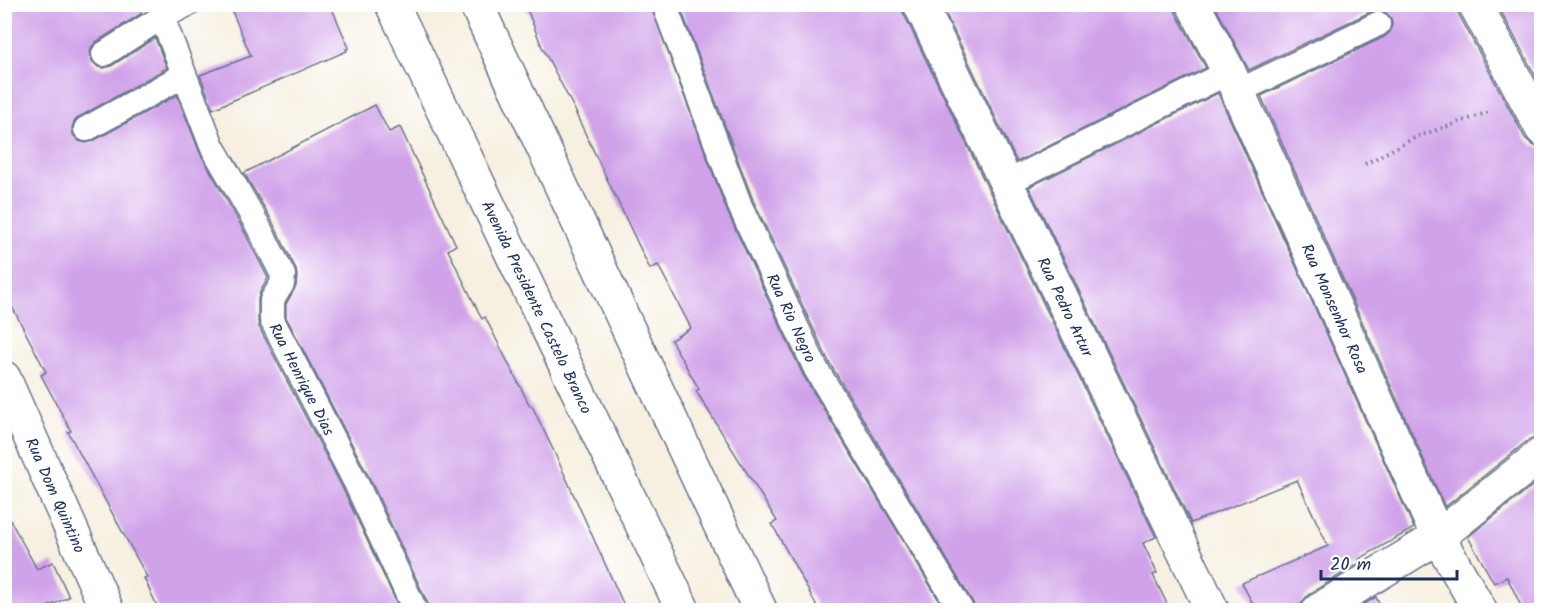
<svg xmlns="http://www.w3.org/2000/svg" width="1546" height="615" font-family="Kalam,sans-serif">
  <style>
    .building { fill: #d0a2e9 }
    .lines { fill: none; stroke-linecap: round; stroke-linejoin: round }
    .lane-casing { stroke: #68738c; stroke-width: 27 }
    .street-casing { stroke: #68738c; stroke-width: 36 }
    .primary-casing { stroke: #68738c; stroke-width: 36 }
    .path { stroke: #68738c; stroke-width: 4; stroke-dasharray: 1.5 4.5; stroke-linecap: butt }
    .lane { stroke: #fff; stroke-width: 24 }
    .street { stroke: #fff; stroke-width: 33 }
    .primary { stroke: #fff; stroke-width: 33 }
    .labels { text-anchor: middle; stroke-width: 4.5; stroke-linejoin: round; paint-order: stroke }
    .street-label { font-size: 16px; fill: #1b2f5e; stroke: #fff }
  </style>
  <rect width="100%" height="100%" fill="#fff"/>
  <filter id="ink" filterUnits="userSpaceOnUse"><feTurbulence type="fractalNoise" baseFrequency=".0167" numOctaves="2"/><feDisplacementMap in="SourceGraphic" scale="12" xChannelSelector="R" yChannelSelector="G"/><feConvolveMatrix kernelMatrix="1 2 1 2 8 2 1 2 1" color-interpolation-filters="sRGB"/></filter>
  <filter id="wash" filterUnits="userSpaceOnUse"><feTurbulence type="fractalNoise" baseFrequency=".008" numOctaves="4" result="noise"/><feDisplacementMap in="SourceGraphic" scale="24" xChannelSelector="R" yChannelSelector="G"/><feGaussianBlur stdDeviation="1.35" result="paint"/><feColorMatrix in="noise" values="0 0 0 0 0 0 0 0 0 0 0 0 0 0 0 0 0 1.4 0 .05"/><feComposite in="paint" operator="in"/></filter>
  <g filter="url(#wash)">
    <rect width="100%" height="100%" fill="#f7f0e0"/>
    <g id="blocks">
      <g class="building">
        <polygon points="4,4 136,4 142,13 96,42 91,48 90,55 92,61 98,67 104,68 111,66 155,38 167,68 79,117 74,122 72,128 73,135 79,141 86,143 93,141 177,95 200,153 244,231 268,278 260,292 258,299 258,320 259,327 343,489 400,610 159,610 144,578 147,577 68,432 71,431 41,375 46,372 4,291"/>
        <polygon points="229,4 330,4 349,48 346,49 347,51 213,109 200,75 251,56"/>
        <polygon points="525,4 650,4 727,211 803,375 945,610 819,610 772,524 777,521 696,391 699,389 671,340 691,328 658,265 650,269 576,114 577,114 542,47"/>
        <polygon points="679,4 902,4 903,12 1156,537 1143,543 1157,573 1153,575 1170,610 975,610 973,603 829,362 753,200"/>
        <polygon points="941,4 1174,4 1176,13 1206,68 1017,162"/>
        <polygon points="1214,4 1456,4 1458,13 1525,138 1533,145 1542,148 1542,436 1530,439 1445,507 1261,96 1384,37 1390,32 1392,24 1391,18 1385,12 1378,10 1372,11 1249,70"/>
        <polygon points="1497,4 1542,4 1542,88"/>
        <polygon points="1218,93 1414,528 1359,559 1360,563 1309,594 1302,602 1300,610 1256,610 1242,583 1328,546 1297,480 1191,523 1029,187"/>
        <polygon points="375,105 389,132 400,127 456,245 448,250 482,319 485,317 530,406 532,406 557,458 626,610 429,610 428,604 369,477 286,317 286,304 296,286 297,277 296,269 270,217 244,173"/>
        <polygon points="1542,478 1542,610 1523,610 1507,577 1494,583 1468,537"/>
        <polygon points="4,509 37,569 53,562 69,597 41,610 4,610"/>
        <polygon points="1376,597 1382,610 1354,610"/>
      </g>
    </g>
  </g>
  <g filter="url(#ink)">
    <use href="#blocks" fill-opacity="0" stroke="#68738c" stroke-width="1.5"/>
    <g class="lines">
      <g class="lane-casing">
        <g id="lane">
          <path id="s1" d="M664,4L740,206L816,369L961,610"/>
          <path id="s2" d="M162,17L212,146L257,224L283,275L282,284L272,300V320L356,483L415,610"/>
          <polyline points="104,54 162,17 188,4"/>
          <polyline points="1237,92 1378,24"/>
          <polyline points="86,129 184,75"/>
          <polyline points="1006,183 1229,72"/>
        </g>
      </g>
      <g class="street-casing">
        <g id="street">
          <path id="s3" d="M920,4L1212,610"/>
          <path id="s4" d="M1193,4L1229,72L1438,537L1480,610"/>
          <polyline points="1475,4 1542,129"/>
          <path id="s5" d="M4,378L107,610"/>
          <polyline points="1319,610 1438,537 1542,454"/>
        </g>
      </g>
      <g class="primary-casing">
        <g id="primary">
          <path id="s6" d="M392,4L683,610"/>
          <polyline points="476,4 760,610"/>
        </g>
      </g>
      <polyline class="path" points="1365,164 1416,137 1489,112"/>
      <use href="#lane" class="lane"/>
      <use href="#street" class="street"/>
      <use href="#primary" class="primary"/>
    </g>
  </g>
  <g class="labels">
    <g class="street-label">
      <text dy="6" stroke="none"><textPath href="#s3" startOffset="336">Rua Pedro Artur</textPath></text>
      <text dy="6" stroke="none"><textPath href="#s6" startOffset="336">Avenida Presidente Castelo Branco</textPath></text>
      <text dy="6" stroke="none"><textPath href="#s4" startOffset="336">Rua Monsenhor Rosa</textPath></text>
      <text dy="6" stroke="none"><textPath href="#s1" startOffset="339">Rua Rio Negro</textPath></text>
      <text dy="6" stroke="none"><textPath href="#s2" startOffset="400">Rua Henrique Dias</textPath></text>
      <text dy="6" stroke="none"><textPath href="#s5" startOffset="128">Rua Dom Quintino</textPath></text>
    </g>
  </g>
  <rect width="1546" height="615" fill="none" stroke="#fff" stroke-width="24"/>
  <path d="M1321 570v9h136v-9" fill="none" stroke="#1b2f5e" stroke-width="3"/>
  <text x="1330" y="570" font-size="18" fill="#1b2f5e" stroke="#ffffff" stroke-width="4.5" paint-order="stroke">20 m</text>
</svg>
